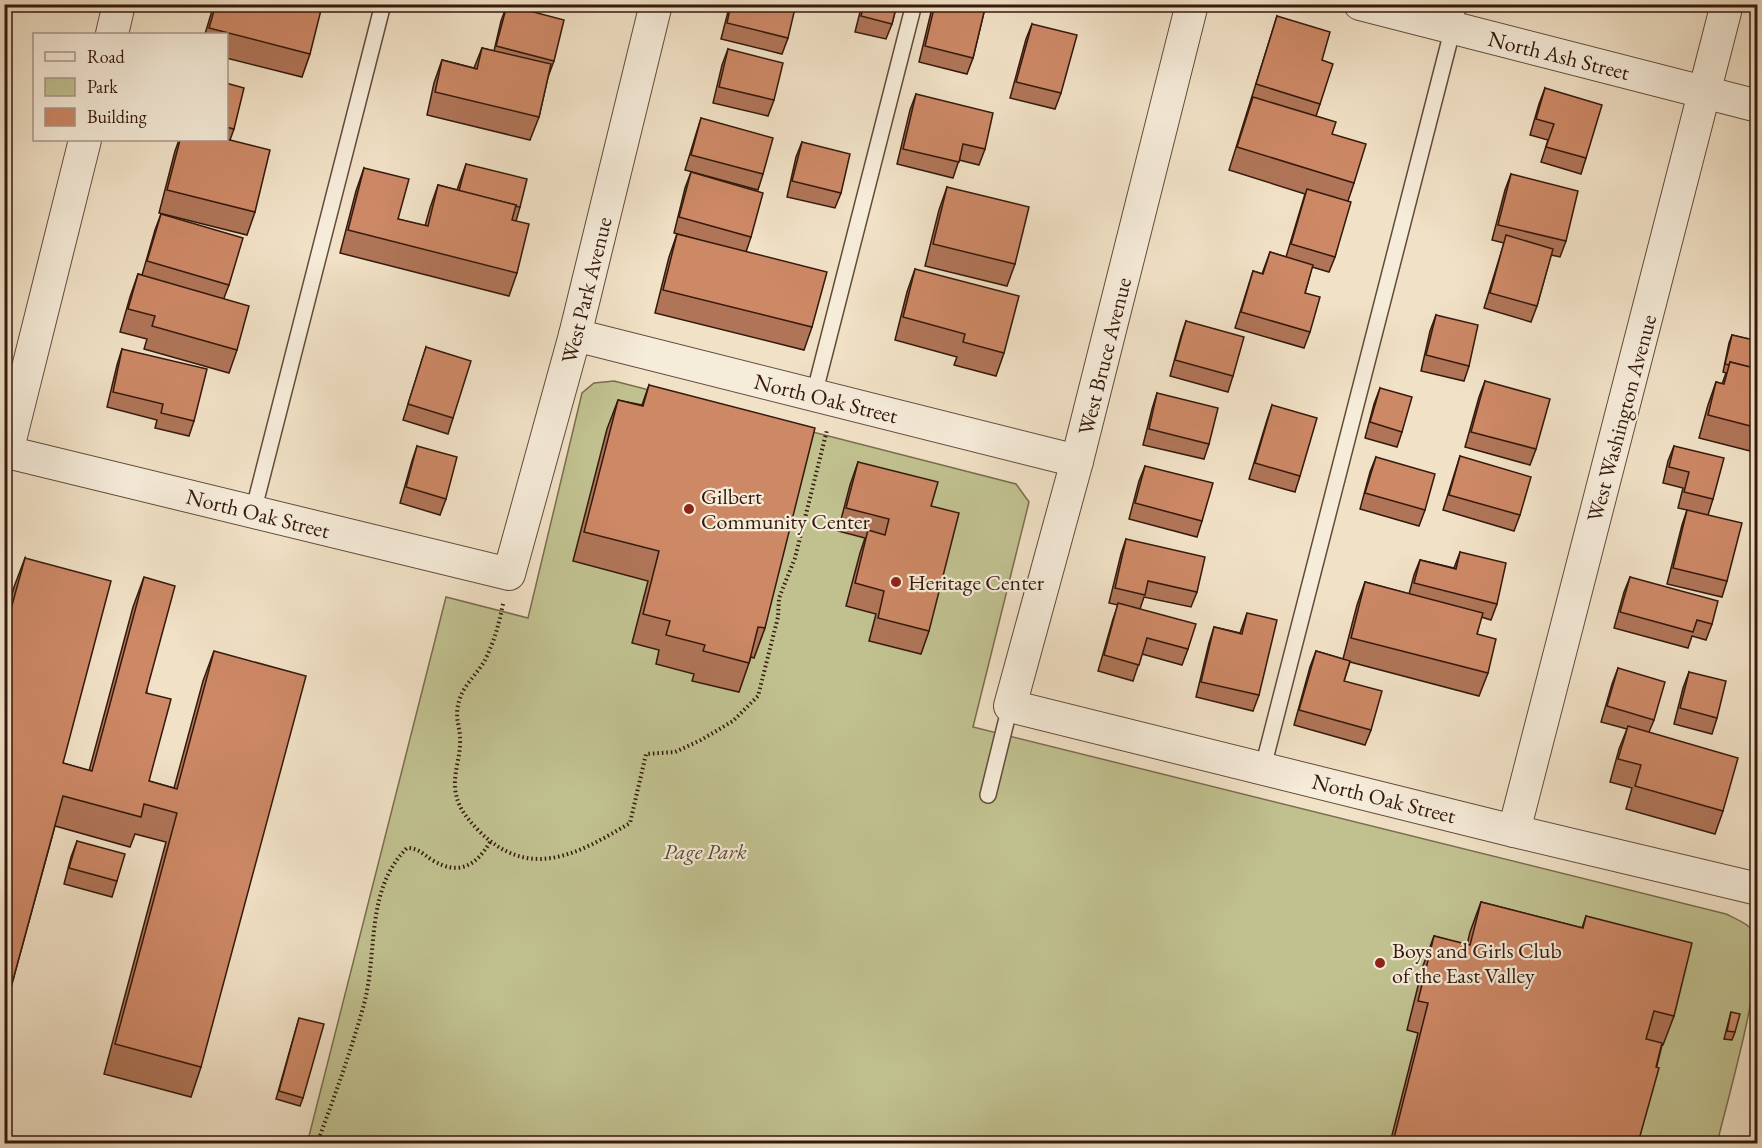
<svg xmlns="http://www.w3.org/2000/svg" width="1762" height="1148" font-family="'EB Garamond',serif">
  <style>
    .green { fill: #c1c190; stroke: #7a6d4e; stroke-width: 1.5 }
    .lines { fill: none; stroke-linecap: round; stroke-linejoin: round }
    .lane-casing { stroke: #634b3a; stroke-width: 18 }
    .street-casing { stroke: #634b3a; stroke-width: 34 }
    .path { stroke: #34190c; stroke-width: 4; stroke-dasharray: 1.5 3; stroke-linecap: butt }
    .lane { stroke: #f6ecda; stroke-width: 15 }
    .street { stroke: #f6ecda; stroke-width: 32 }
    .wall { fill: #b07558; stroke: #34190c; stroke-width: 1.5 }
    .building { fill: #cd8866; stroke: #34190c; stroke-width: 1.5 }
    .poi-dot { fill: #8f2418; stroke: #f6ecda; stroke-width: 2 }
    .labels { text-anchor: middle; stroke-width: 4.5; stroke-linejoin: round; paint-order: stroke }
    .street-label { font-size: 22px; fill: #34190c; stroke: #f6ecda }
    .poi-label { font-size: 22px; fill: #34190c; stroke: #f6ecda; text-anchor: start }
    .park-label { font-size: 22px; font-style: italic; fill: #5e4b34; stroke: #f6ecda }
  </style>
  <rect width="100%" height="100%" fill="#f1e1c6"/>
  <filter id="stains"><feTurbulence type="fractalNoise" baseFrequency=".00333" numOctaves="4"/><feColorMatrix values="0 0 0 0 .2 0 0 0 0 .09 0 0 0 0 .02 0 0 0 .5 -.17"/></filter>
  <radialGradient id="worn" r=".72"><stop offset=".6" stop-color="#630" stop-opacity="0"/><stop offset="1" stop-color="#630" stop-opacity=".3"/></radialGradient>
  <path class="green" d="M614,381L1016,484L1029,502L973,727L1726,914C1738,920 1753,925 1757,939C1762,979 1728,1099 1717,1143L307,1144L446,597L528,618L582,393L594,383Z"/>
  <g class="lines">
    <g class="lane-casing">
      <g id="lane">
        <polyline points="814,395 914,4"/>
        <polyline points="253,512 383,4"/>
        <polyline points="1263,767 1459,4"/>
        <polyline points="988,795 1010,706"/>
      </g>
    </g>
    <g class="street-casing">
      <g id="street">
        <polyline points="1192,4 1077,461 1010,706 1514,831 1758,889"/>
        <polyline points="1360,4 1758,106"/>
        <polyline points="112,34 119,4"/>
        <polyline points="85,140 7,452 509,574 575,335 656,4"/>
        <polyline points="575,335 1077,461"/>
        <polyline points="1514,831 1727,4"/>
      </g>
    </g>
    <g class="path">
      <path d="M503,604C499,624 494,642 485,660C478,673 464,685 460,698C453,719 461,725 460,743C460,758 454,772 455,788C457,807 466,817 478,830C529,882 578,854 630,823L646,754L675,752L701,740L733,721L758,696L778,617L779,598L795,558L827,430"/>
      <path d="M317,1144C334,1097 351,1052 364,1004C378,952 365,890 407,848C418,848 423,854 432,860C459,876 476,866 490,842"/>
    </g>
    <use href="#lane" class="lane"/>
    <use href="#street" class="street"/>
  </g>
  <g class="wall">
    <polygon points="214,4 313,4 312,7 310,54 302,77 226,58 226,34 205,34"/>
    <polygon points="558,4 571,4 569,8"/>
    <polygon points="730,4 788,38 782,54 721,39"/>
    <polygon points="862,4 897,4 892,24 886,39 855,32"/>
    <polygon points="933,4 986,4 973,58 967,74 919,62"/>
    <polygon points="507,5 554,61 548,77 539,117 530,140 427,115 434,83 442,60 474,68 482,48 494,51 501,21"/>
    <polygon points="1277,16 1322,60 1320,104 1316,116 1332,134 1354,183 1348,201 1335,257 1329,272 1312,267 1305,293 1310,332 1304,348 1235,328 1253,271 1262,274 1270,252 1286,257 1305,194 1229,170"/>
    <polygon points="1032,24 1061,93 1055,109 1010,98 1026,39"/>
    <polygon points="728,49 774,100 768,116 713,103 722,65"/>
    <polygon points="226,83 234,129 230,140 255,212 247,235 159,213 175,151 179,140 226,140"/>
    <polygon points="1545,88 1586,158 1581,174 1541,162 1548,140 1530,135 1539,104"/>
    <polygon points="916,94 985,149 979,165 959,160 953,178 897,164 910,110"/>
    <polygon points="701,118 763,174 758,190 685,170 696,134"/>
    <polygon points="802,142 841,193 835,208 787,197 796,157"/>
    <polygon points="466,164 520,207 516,221 517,273 509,296 340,253 356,191 364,168 398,219 425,226 430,208 438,185 457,190"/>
    <polygon points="691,172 751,237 746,252 812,327 804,350 655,313 669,257 677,234 699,240 674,233 685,188"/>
    <polygon points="1511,174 1566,241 1560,257 1551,255 1537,306 1531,322 1484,308 1504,243 1492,240 1505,190"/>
    <polygon points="947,187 1015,264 1007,286 925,266 939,210"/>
    <polygon points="161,214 229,285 224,298 237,350 229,373 144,349 147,339 120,332 130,297 138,274 142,275 155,230"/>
    <polygon points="915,269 1004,353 996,376 954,365 957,357 895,340 907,292"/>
    <polygon points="1436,315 1469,366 1464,381 1421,371 1430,331"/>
    <polygon points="1186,321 1233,376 1228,392 1170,376 1181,336"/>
    <polygon points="1732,335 1758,341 1758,453 1699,438 1708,405 1716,382 1722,384 1726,373 1723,372 1729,343"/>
    <polygon points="426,347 453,418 448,434 403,420"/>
    <polygon points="122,349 194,421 189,436 155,428 157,420 107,407 117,365"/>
    <polygon points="1485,381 1536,449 1530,465 1465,447 1479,397"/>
    <polygon points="649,385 765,628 754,658 751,657 739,692 692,681 694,674 656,664 659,650 632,643 648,581 573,561 607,429 618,400 642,405"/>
    <polygon points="1380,388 1402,432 1397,447 1365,438 1374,404"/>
    <polygon points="1157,393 1209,444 1204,459 1143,445 1152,409"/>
    <polygon points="1272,405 1300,476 1295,492 1249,479 1267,420"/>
    <polygon points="417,446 446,499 440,515 400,503 412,461"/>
    <polygon points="1674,446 1713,499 1708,515 1727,581 1722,597 1667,584 1682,525 1687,510 1678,508 1683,488 1663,483 1668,461"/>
    <polygon points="1460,456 1520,515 1514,531 1443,510"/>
    <polygon points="1376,457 1425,510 1419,526 1360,509 1370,472"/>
    <polygon points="858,462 931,506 929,631 921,654 869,641 876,614 846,606 860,553 865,538 838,531 850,485"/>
    <polygon points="1145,466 1202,521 1197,537 1129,519 1139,481"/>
    <polygon points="1126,539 1197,592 1191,607 1144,597 1140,609 1188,649 1182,665 1142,654 1133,681 1098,671 1113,619 1118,605 1109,603 1121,554"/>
    <polygon points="1460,552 1497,604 1491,620 1481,617 1477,634 1488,673 1479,696 1350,662 1344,681 1371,730 1365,745 1294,725 1310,667 1316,651 1343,659 1357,605 1365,582 1409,594 1414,575 1420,560 1454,568"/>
    <polygon points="25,558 63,763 89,771 133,607 144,577 149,781 174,788 203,681 214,651 201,1067 191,1097 104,1074 166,842 135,834 130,847 55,826 4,1013 4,624 14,587"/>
    <polygon points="1630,577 1712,624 1706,640 1692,636 1688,648 1614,628 1624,592"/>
    <polygon points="1247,613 1259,695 1253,711 1196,697 1209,643 1214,627 1240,633"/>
    <polygon points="1618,668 1654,720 1649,732 1723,811 1715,834 1626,809 1632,788 1610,782 1619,749 1627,729 1601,722 1612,684"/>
    <polygon points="1689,672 1717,718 1712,734 1674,724 1683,688"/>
    <polygon points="77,841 117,881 112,897 64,884 71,857"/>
    <polygon points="1481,902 1582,928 1586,916 1674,1016 1663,1045 1662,1045 1638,1143 1390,1143 1418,1033 1407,1030 1423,966 1434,936 1467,945 1470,932"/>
    <polygon points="1731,1012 1735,1032 1732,1040 1724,1039"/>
    <polygon points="299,1018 303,1098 300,1106 276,1099"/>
  </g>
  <g class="building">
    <polygon points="216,4 301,4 321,10 310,54 209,28"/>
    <polygon points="731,4 796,4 788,38 727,23"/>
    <polygon points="864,4 897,4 892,24 861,16"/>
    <polygon points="935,4 986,4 973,58 925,46"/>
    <polygon points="507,5 564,20 554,61 496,46"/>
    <polygon points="1277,16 1330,32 1322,60 1333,64 1320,104 1256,84"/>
    <polygon points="1032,24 1077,35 1061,93 1016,82"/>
    <polygon points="482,48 551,64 539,117 435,92 442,60 477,69"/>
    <polygon points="728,49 783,63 774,100 719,87"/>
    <polygon points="226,83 244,88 234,129 226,127"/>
    <polygon points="1545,88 1602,105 1586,158 1546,147 1554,124 1536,119"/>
    <polygon points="916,94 993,113 985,149 963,144 959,162 903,149"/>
    <polygon points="1253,97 1336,122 1332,134 1366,144 1354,183 1237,147"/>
    <polygon points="701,118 773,138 763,174 691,155"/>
    <polygon points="226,139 270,150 255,212 167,190 180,140"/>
    <polygon points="802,142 850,154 841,193 792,181"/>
    <polygon points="466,164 527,179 520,207 515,206 516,205 459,191"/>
    <polygon points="364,168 409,179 398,219 428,226 438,185 516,205 512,220 529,224 517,273 348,230"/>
    <polygon points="691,172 763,193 751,237 679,217"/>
    <polygon points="1511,174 1578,191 1566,241 1498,225"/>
    <polygon points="947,187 1029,207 1015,264 933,244"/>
    <polygon points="1307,189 1351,202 1335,257 1291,244"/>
    <polygon points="161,214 243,238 229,285 147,261"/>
    <polygon points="677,234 827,272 812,327 663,290"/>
    <polygon points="1506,235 1553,249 1537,306 1490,293"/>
    <polygon points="1270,252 1313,265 1305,293 1320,297 1310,332 1241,312 1253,271 1263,274"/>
    <polygon points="915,269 1019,296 1004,353 963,342 965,334 903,317"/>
    <polygon points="138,274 249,306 237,350 152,326 155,316 128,309"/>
    <polygon points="1436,315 1478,325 1469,366 1426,355"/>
    <polygon points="1186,321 1244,337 1233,376 1175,360"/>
    <polygon points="1732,335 1758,341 1758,369 1730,362 1729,365 1725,364"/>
    <polygon points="426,347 471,361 453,418 408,404"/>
    <polygon points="122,349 207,369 194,421 161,413 163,404 113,392"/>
    <polygon points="1730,362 1758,369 1758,428 1708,415 1716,382 1724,384"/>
    <polygon points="1485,381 1550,399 1536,449 1471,432"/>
    <polygon points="649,385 815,428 765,628 758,627 749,663 703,651 705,645 666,635 670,621 643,614 659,551 584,532 618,400 643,406"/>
    <polygon points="1380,388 1412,397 1402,432 1370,422"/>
    <polygon points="1157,393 1218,408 1209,444 1149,429"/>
    <polygon points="1272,405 1317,418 1300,476 1255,463"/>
    <polygon points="417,446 457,457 446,499 406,487"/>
    <polygon points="1674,446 1724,458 1713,499 1684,492 1689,472 1669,467"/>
    <polygon points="1460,456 1531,477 1520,515 1449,495"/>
    <polygon points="1376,457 1435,474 1425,510 1365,493"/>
    <polygon points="858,462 938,482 931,506 959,513 929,631 878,618 884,591 855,583 868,530 885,535 889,519 846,508"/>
    <polygon points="1145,466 1213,483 1202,521 1135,503"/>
    <polygon points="1687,510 1742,523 1727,581 1673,568"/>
    <polygon points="1126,539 1205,557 1197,592 1148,581 1145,595 1115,588"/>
    <polygon points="1460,552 1506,563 1497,604 1414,583 1420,560 1456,569"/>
    <polygon points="25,558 111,581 63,763 92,771 144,577 175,586 146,693 171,699 149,781 177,789 214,651 306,676 201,1067 115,1044 177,813 144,804 141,817 63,796 4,1013 4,634"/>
    <polygon points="1630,577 1718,601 1712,624 1697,620 1693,632 1620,612"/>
    <polygon points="1365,582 1483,613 1477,634 1496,639 1488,673 1351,638"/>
    <polygon points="1118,603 1196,624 1188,649 1147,638 1139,665 1104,655"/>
    <polygon points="1247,613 1277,620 1259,695 1201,682 1214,627 1242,634"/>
    <polygon points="1316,651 1350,661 1344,681 1382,691 1371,730 1299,710"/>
    <polygon points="1618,668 1665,682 1654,720 1607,706"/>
    <polygon points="1689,672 1726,681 1717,718 1680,708"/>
    <polygon points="1628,726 1738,758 1723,811 1635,786 1641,765 1618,759"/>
    <polygon points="77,841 125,854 117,881 69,868"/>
    <polygon points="1481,902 1583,928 1586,916 1692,943 1674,1016 1654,1011 1646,1039 1662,1043 1656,1067 1659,1068 1638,1143 1397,1143 1393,1142 1428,1003 1418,1001 1434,936 1470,945"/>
    <polygon points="1731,1012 1740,1014 1735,1032 1727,1031"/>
    <polygon points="299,1018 324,1024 303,1098 279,1091"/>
  </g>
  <g class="poi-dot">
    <circle cx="689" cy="509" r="6"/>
    <circle cx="896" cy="582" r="6"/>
    <circle cx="1380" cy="963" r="6"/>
  </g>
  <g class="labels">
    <g class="street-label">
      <text transform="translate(1559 55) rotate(14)" y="8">North Ash Street</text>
      <text transform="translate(586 290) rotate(-76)" y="8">West Park Avenue</text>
      <text transform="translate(1104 356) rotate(-76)" y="8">West Bruce Avenue</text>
      <text transform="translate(826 398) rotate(14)" y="8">North Oak Street</text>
      <text transform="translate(1621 418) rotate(-75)" y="8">West Washington Avenue</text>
      <text transform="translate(258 513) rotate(14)" y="8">North Oak Street</text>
      <text transform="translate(1384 798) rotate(14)" y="8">North Oak Street</text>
    </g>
    <g class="poi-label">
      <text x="701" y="504">Gilbert<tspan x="701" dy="25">Community Center</tspan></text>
      <text x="908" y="590">Heritage Center</text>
      <text x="1392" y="958">Boys and Girls Club<tspan x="1392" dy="25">of the East Valley</tspan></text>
    </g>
    <g class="park-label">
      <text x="705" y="859">Page Park</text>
    </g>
  </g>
  <rect width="1762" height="1148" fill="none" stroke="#f1e1c6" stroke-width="24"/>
  <rect x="6" y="6" width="1750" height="1136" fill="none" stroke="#34190c" stroke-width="3"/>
  <rect x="12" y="12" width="1738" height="1124" fill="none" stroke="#34190c" stroke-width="1.5"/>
  <rect x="33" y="33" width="195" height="108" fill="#f6ecda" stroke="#a89888" stroke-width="1.5"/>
  <rect x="45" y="52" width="30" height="9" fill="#f6ecda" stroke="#a89888" stroke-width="1.5"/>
  <text x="87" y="63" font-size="18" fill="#34190c">Road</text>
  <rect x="45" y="78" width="30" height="18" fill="#c1c190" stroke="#a89888" stroke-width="1.5"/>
  <text x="87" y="93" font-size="18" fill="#34190c">Park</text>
  <rect x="45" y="108" width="30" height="18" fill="#cd8866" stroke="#a89888" stroke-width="1.5"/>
  <text x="87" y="123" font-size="18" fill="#34190c">Building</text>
  <rect width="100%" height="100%" filter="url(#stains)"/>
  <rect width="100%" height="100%" fill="url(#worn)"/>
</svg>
